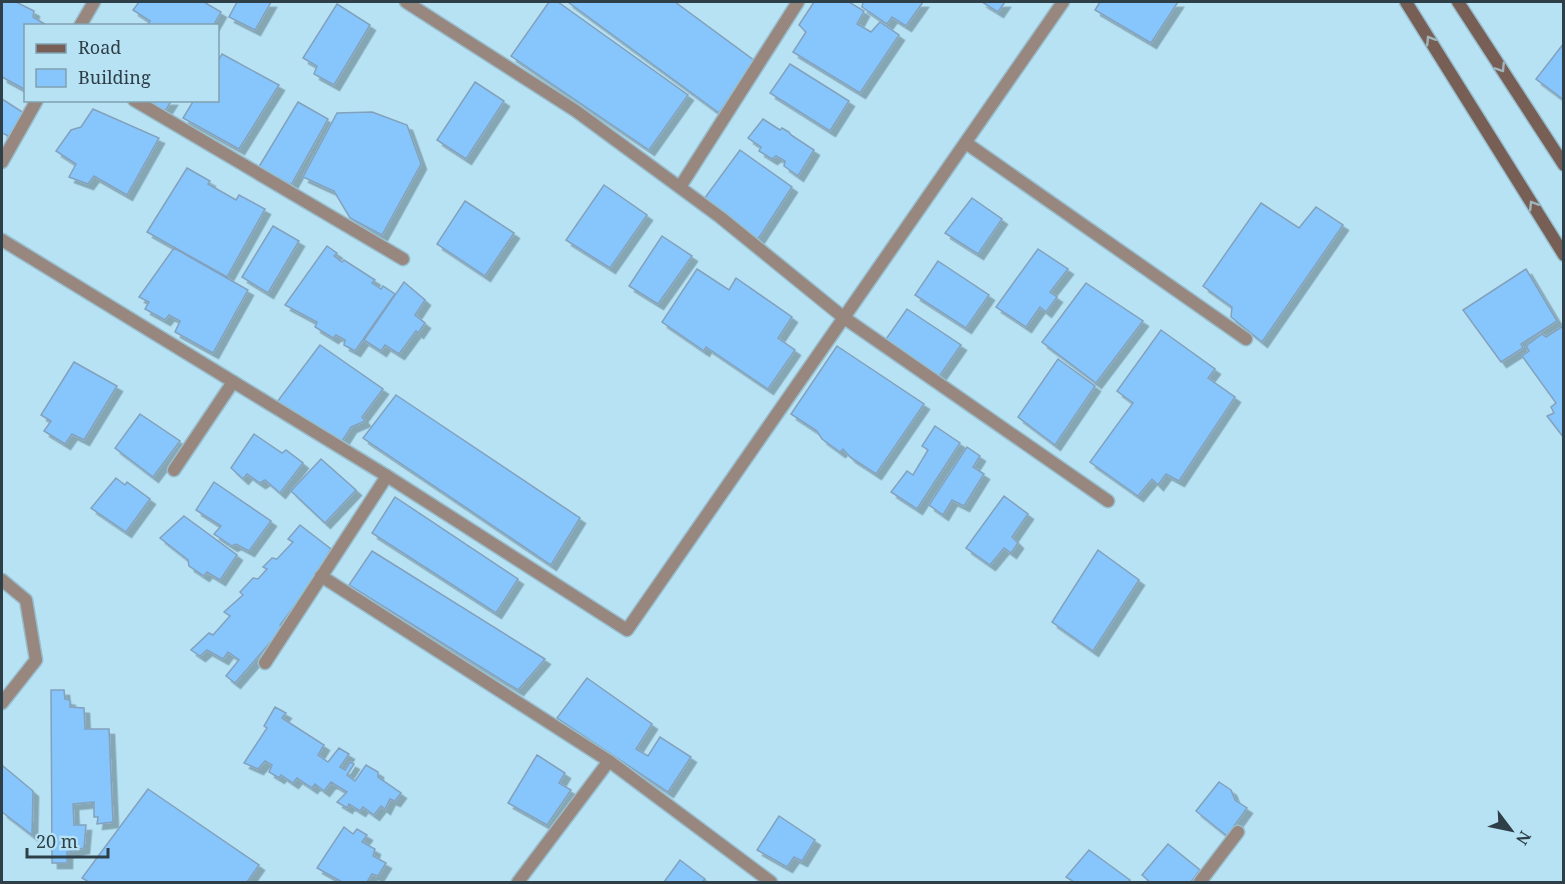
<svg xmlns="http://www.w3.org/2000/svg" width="1565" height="884" font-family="'Noto Serif',serif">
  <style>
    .building { fill: #86c6fc; stroke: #83a1bc; stroke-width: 1.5; filter: url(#shadow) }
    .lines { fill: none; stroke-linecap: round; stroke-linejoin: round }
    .minor-casing { stroke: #98bece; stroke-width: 15 }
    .secondary-casing { stroke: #98bece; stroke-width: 15 }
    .minor { stroke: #98877f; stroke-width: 12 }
    .secondary { stroke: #775f55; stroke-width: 12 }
    .oneway { stroke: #a0b4bc }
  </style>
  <defs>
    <filter id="shadow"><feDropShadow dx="5.5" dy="5.5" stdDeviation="0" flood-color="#0004"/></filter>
  </defs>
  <rect width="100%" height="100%" fill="#b6e2f4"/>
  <g class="building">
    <polygon points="2,2 16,2 34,11 33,17 48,26 26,26 26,90 2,77"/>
    <polygon points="139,2 204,2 221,12 213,26 147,26 150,21 133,10"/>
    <polygon points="237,2 271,2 255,30 229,17"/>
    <polygon points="549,2 558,2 688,95 649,150 511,56"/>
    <polygon points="568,2 675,2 755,61 719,113"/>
    <polygon points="814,2 849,2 864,11 857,24 871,32 880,22 899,35 860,93 793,52 806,32 799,25"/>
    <polygon points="863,2 923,2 906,26 892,17 887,24 862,7"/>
    <polygon points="982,2 1005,2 998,12"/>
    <polygon points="1100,2 1178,2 1151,43 1095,10"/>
    <polygon points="337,4 370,25 334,85 314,74 317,66 303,58"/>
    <polygon points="1564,43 1564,100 1536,79"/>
    <polygon points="222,54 279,85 239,149 183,118 194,100 218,100 218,61"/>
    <polygon points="790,64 849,101 830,131 770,93"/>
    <polygon points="475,82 504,101 466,159 437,140"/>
    <polygon points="2,99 27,115 13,138 2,133"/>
    <polygon points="146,100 172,100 165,111"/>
    <polygon points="298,102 328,119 291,185 279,178 277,181 257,170"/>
    <polygon points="93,109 159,138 127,195 94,176 88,184 69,177 76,164 56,151 71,130 81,127"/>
    <polygon points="372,112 407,125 421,164 382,235 350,218 334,191 303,177 337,113"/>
    <polygon points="763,119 780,130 782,128 789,132 791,135 814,150 798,176 784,166 785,161 776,156 772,159 759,151 761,147 748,138"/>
    <polygon points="740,150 792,187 758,239 726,219 728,215 704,199"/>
    <polygon points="187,168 210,181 208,184 236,200 239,195 265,209 227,277 147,232"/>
    <polygon points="604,185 647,215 610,268 566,240"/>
    <polygon points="972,198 1002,219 978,254 945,233"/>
    <polygon points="465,201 514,233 485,276 437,244"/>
    <polygon points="1261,203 1299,228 1316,207 1343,225 1262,342 1231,317 1232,307 1203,286"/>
    <polygon points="273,226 299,241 268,293 242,277"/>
    <polygon points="662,236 692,256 658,304 629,286"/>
    <polygon points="327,246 337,253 334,256 342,262 344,260 375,280 372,283 381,289 383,286 395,294 355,351 344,345 345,340 336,335 333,338 315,327 317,322 285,305"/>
    <polygon points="174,248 248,290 213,353 175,332 180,321 169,315 165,320 145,309 149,302 139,297"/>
    <polygon points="1038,249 1068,269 1050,292 1057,297 1046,312 1040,307 1026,327 996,307"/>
    <polygon points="938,261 989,295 966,328 915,295"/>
    <polygon points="697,269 729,290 736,278 792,317 778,338 795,350 768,389 706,347 704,351 662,322"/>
    <polygon points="1526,269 1557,321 1521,344 1523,348 1501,362 1463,310"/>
    <polygon points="404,282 425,300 415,315 425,323 418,333 416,331 399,354 385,345 381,351 364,340"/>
    <polygon points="1086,283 1143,321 1096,383 1042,342"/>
    <polygon points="907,309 961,345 938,378 884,342"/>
    <polygon points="1563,326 1564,327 1564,438 1547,416 1554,413 1551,407 1556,403 1522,356 1529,351 1526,346 1542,334 1546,337"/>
    <polygon points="1161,330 1215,369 1208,378 1235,397 1179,481 1166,474 1158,485 1152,479 1138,496 1090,462 1133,403 1117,391"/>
    <polygon points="320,345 383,389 362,417 365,421 351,427 341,443 277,402"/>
    <polygon points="837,346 924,404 876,474 850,457 843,449 840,452 822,439 817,431 791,414"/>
    <polygon points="1058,359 1095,386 1055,445 1018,417"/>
    <polygon points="74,362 117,386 84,440 72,434 65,444 44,431 51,421 41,415"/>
    <polygon points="396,395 580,518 551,565 363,438"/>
    <polygon points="140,414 180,441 153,477 115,448"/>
    <polygon points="935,426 960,443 917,509 891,492 907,471 913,475 928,450 922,446"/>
    <polygon points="254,434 282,453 286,450 303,463 280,493 265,480 260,483 247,474 243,479 231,468"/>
    <polygon points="967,447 980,456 973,467 984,474 964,506 952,500 943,515 929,505"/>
    <polygon points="321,459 356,490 325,523 291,491"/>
    <polygon points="116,478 125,485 127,482 150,499 126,532 91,508"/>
    <polygon points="214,482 271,521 249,551 236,544 232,546 214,534 221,526 196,510"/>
    <polygon points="1004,496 1028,514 1012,537 1018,543 1011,553 1004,548 990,565 966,548"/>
    <polygon points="395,497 518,579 496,613 372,533"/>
    <polygon points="184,516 237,555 220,580 207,572 204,576 189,566 188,560 160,538"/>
    <polygon points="300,525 331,549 310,585 280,625 282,629 235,683 226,676 239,660 228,652 223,659 207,650 200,656 191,650 209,633 213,635 230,616 224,612 243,595 240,592 253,578 258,579 267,569 263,567 272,558 277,559 293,542 288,539"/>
    <polygon points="1098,550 1139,580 1093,651 1052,622"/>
    <polygon points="372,551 545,659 518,690 349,585"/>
    <polygon points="587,678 652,724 636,749 648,756 660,737 691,757 668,792 557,718"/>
    <polygon points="51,690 64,690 65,699 70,700 70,707 84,708 85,729 109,729 113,822 97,824 98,817 94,817 94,802 73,804 74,825 86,825 84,848 67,852 67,863 52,863"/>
    <polygon points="275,707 286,713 282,718 324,745 318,755 328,762 339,748 349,754 340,767 345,770 350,762 354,764 347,775 355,781 366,765 378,772 378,777 401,793 395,801 390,799 385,809 381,806 374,815 363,807 360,811 349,804 347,808 337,802 347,792 331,782 324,791 315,784 312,788 297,778 293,783 281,775 279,778 269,772 272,765 265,761 258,769 244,763 267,728 264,726"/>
    <polygon points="537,755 565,773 559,783 571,790 547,825 508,803"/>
    <polygon points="3,766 33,791 32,835 2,812 2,768"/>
    <polygon points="1219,782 1231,790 1235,800 1247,808 1227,836 1196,811"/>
    <polygon points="148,789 259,865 247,882 89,882 82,878"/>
    <polygon points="779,816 815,840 802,861 794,857 787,867 757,850"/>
    <polygon points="344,827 353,834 357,829 367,835 362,842 375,849 373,856 386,863 378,876 372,874 367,882 342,882 317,868"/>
    <polygon points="1168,844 1200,870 1191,882 1150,882 1142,875"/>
    <polygon points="1089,850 1130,880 1128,882 1074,882 1066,877"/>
    <polygon points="680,860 705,879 702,882 664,882"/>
  </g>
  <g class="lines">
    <g class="minor-casing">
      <g id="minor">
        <polyline points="406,2 576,111 720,217 843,317 1108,501"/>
        <polyline points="80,26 94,2"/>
        <polyline points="134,100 403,259"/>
        <polyline points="966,143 1246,339"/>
        <polyline points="2,162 37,100"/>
        <polyline points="680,187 798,2"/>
        <polyline points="2,240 387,476 627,630 1063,2"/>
        <polyline points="174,470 233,382"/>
        <polyline points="321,576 609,761"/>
        <polyline points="2,580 26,600 36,660 2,703"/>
        <polyline points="265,663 387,476"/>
        <polyline points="518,882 609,761 771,882"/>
        <polyline points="1200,882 1238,832"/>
      </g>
    </g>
    <g class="secondary-casing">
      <g id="secondary">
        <polyline points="1406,2 1564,255"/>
        <polyline points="1458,2 1564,165"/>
      </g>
    </g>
    <use href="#minor" class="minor"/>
    <use href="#secondary" class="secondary"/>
  </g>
  <defs><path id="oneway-chevron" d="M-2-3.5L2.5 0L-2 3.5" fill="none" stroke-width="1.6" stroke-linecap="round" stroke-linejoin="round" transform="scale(1.5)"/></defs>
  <g class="oneway">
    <use href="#oneway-chevron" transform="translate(1430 40) rotate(-122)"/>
    <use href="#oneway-chevron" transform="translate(1501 68) rotate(57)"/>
    <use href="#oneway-chevron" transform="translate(1533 205) rotate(-122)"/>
  </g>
  <rect width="1565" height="884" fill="none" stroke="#2e3f47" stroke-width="6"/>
  <rect x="24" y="24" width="195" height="78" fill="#b6e2f4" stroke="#80a1af" stroke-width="1.5"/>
  <rect x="36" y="44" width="30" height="9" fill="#775f55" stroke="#80a1af" stroke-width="1.5"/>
  <text x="78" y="54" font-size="18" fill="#2e3f47">Road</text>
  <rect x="36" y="69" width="30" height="18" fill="#86c6fc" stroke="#80a1af" stroke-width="1.5"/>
  <text x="78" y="84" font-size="18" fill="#2e3f47">Building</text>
  <g transform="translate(1511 830) rotate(122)" stroke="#b6e2f4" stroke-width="4.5" paint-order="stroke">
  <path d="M0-4.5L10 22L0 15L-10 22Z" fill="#2e3f47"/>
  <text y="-9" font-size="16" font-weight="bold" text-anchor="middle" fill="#2e3f47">N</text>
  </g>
  <path d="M27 848v9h81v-9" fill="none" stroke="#2e3f47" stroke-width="3"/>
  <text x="36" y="848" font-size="18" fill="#2e3f47" stroke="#b6e2f4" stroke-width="4.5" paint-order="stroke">20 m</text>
</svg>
